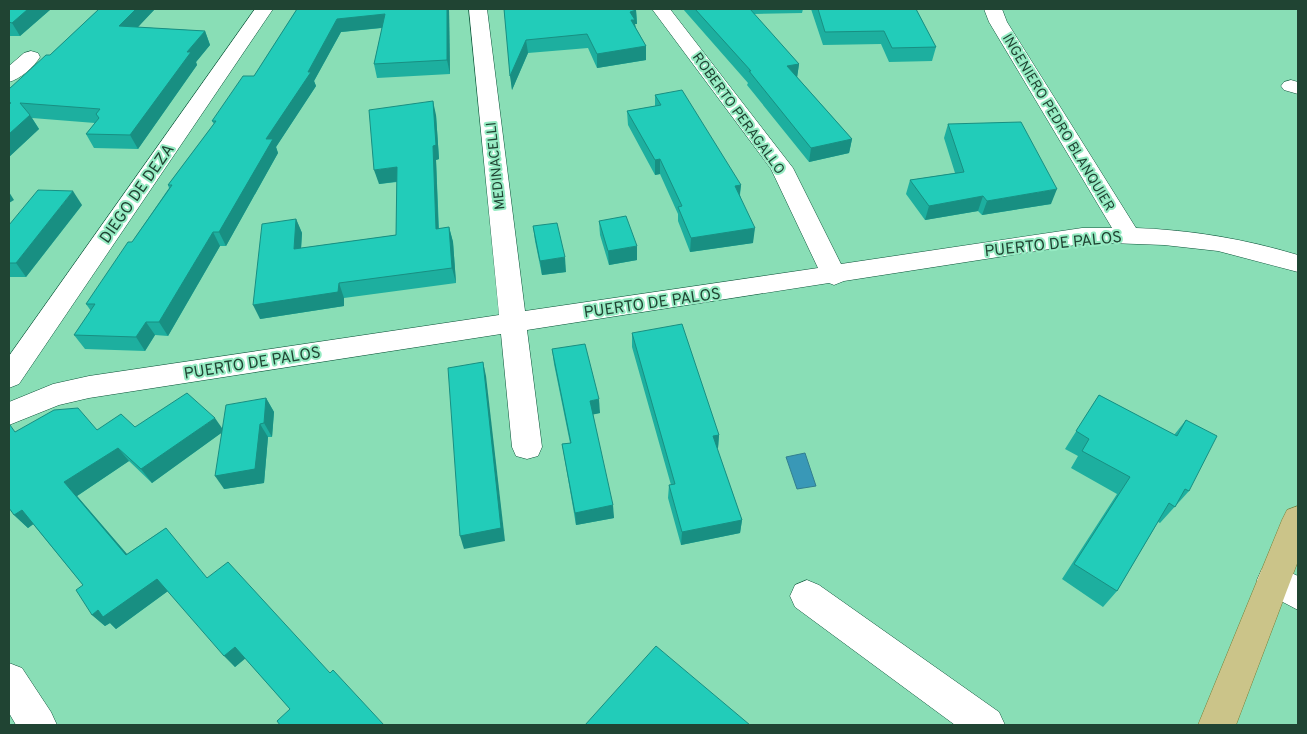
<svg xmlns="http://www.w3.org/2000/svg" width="1307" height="734" font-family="Overpass,sans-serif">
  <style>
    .water { fill: #3998b7; stroke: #327f8f }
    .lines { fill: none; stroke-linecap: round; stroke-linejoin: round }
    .minor-casing { stroke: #0c5339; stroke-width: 1 }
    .major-casing { stroke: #787e38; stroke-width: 1 }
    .minor { fill: #fff; fill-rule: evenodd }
    .major { fill: #cbc489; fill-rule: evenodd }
    .wall { fill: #1daf9f }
    .shaded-wall { fill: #188f82 }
    .building { fill: #22ccb9; stroke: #188f82 }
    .labels { text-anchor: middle; stroke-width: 4; stroke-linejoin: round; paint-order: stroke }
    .far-street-label { font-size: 14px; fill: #204433; stroke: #96ebc3 }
    .street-label { font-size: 16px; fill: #204433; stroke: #96ebc3 }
  </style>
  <rect width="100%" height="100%" fill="#89deb6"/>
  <polygon class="water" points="805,453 816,486 797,489 786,457"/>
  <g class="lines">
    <g class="minor-casing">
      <g id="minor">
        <polygon points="255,9 273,9 19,384 9,388 9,356"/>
        <path d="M469,9H487L525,311L818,268L771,169L652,9H670L793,168L841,264L1082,228H1112L989,22L984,9H1002L1007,22L1136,228C1192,230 1245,239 1298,255V272L1218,251L1164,245L1110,243L1082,244L844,281L834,285L829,283L527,330L542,447L538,456L527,459L516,456L512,447L501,334L89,398L59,405L9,425V402L53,384L89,376L499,315Z"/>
        <path d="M31,51L38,53L40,57C34,67 20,79 9,82V66L24,53Z"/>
        <polygon points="1291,80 1298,82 1298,94 1284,90 1281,86 1284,82"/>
        <polygon points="1274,565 1298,576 1298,610 1262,591 1257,580 1262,569"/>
        <polygon points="807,580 819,585 999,712 1005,725 955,725 795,607 790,596 795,585"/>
        <polygon points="9,663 22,668 51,712 57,725 16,725 9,713"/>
      </g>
    </g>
    <g class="major-casing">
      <polygon id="major" points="1298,506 1298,561 1236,725 1198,725 1282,520 1287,510"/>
    </g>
    <use href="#minor" class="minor"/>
    <use href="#major" class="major"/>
  </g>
  <g class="wall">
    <polygon points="9,9 51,9 20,36 9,36"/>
    <polygon points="99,9 155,9 137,27 205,31 210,45 196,62 197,65 138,149 94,148 86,134 95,123 32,118 39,129 9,157 9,89 50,55"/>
    <polygon points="297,9 449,9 450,74 377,78 374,64 382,28 341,32 314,81 316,86 276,147 278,153 226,246 220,246 168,336 155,335 145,351 85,349 74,335 91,311 86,304 132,242 169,188 168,185 214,124 212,121 254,76"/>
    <polygon points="504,9 636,10 637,24 635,24 636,28 646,46 646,60 597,68 588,48 528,53 512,90"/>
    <polygon points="683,9 803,9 802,13 754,14 799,64 797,77 852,139 849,153 809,162 747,85 748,83"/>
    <polygon points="811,9 916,9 936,47 932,61 889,62 881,44 823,45"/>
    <polygon points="655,95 741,185 740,195 753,243 690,252 678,221 678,214 660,174 655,175 628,125 627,111 655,106"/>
    <polygon points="436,115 439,159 436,160 439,229 449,227 453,242 456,283 344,298 344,306 260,319 296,219 302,233 301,248 396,235 397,182 379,184"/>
    <polygon points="948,124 1051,204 982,215 978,211 925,220 906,194 910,180 955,173 944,138"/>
    <polygon points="82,205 26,277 9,277 9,225"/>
    <polygon points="599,221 637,260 609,265 600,235"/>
    <polygon points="533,226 566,272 542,275 535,241"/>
    <polygon points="632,333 719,435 718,448 717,448 742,520 740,533 681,545 668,498 669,485 671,485 632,347"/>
    <polygon points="552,349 600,413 593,414 614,518 576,525 562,444 570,443 554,364"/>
    <polygon points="1099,395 1174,435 1186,420 1189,491 1160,523 1158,522 1117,591 1103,607 1062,579 1117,494 1071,468 1078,456 1065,449"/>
    <polygon points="266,398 274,412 272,437 268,437 264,483 224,489 221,433 152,483 129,461 77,496 127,554 166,528 290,709 245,658 235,667 168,591 116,629 110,623 105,626 92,615 83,585 33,524 28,528 14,515 16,431 97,430 135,427 222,428"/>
  </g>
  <g class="shaded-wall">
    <polygon points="28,9 51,9 20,36 12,23"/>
    <polygon points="136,9 155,9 126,40 119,26"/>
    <polygon points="447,9 449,9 450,74 447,60"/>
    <polygon points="636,10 637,24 635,24 636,33 632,34 630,12"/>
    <polygon points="385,14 389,27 341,32 314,81 316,86 276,147 278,153 226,246 219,232 266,139 308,72 337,19"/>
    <polygon points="205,31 210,45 196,62 197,65 138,149 130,135 187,52"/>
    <polygon points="526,40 528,53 512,90 510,76"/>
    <polygon points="646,46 646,60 597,68 597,54"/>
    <polygon points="799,64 797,78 787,66"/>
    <polygon points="433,101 436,115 439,159 436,160 439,244 436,229 433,146"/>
    <polygon points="30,115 39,129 9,157 9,134"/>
    <polygon points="852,139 849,153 809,162 811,148"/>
    <polygon points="660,159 660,174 655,175 655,160"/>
    <polygon points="397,167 401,181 379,184 374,170"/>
    <polygon points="741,185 739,199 735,186"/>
    <polygon points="1057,189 1051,204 982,215 987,201"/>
    <polygon points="73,191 82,205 26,277 16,263"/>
    <polygon points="9,192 14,200 9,203"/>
    <polygon points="983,196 978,211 925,220 929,206"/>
    <polygon points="296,219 302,233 300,264 294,249"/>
    <polygon points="449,227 453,242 456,283 452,268"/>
    <polygon points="755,228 753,243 690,252 691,238"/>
    <polygon points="213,232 220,246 168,336 159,322"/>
    <polygon points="637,246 637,260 609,265 608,251"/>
    <polygon points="565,257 566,272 542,275 540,261"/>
    <polygon points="339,283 344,298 344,306 260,319 253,305"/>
    <polygon points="146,322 155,335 145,351 136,337"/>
    <polygon points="483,362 486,376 505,541 464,549 460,536"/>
    <polygon points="266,398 274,412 272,437 264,423"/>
    <polygon points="599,399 600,413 591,415 590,401"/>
    <polygon points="215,418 224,431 152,483 141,469"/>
    <polygon points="260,424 268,437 264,483 224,489 215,476"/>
    <polygon points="719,435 718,448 711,450 713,436"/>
    <polygon points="118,448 129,461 77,496 138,567 126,555 64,482"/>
    <polygon points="613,505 614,518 576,525 575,513"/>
    <polygon points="22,510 35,523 28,528 14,515"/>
    <polygon points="742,520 740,533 681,545 682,532"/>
    <polygon points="157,579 168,591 116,629 110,623 105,626 92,615 98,610"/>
    <polygon points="235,647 246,658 235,667 224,656"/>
  </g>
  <g class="building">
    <polygon points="9,9 28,9 12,23 9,22"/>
    <polygon points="99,9 136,9 119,26 205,31 187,52 191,52 130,135 86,134 99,118 96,114 100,109 20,103 30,115 9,134 9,104 11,103 9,102 9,89 46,55 50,55"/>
    <polygon points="297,9 447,9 447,60 374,64 385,14 337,19 308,72 311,72 266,139 273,139 219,232 213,232 159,322 146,322 136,337 74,335 95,304 86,304 128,242 132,242 172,185 168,185 216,121 212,121 243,76 254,76"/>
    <polygon points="504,9 635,9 636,10 630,12 635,20 631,20 646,46 597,54 587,34 526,40 510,76"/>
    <polygon points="695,9 750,9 799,64 787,66 852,139 811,148 749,71 751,71"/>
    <polygon points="818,9 916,9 936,47 892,48 884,31 825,32"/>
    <polygon points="682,90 741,185 735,186 755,228 691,238 678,207 682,206 660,159 655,160 627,111 661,105 655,95"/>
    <polygon points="433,101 436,145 433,146 436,229 449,227 452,268 339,283 338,292 253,305 262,224 296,219 294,249 396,235 397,167 374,170 369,110"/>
    <polygon points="1021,122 1057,189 987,201 983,196 929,206 910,180 964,172 948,124"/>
    <polygon points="38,190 73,191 16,263 9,263 9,225"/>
    <polygon points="626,216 637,246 608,251 599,221"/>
    <polygon points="557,223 565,257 540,261 533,226"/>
    <polygon points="682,324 719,435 713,436 742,520 682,532 669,485 675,484 632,333"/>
    <polygon points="585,344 599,399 590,401 613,505 575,513 562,444 571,443 552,349"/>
    <polygon points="483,362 501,528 460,536 448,368"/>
    <polygon points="187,393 215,418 141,469 118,448 64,482 126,555 166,528 207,578 228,562 330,673 333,670 384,725 280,725 277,721 290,709 235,647 224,656 157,579 103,617 98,610 92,615 76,590 83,585 22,510 14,515 9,508 9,426 10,425 15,432 54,410 78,408 97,430 121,414 135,427"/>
    <polygon points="1099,395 1177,436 1186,420 1217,436 1189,491 1185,489 1175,507 1169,503 1117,591 1074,564 1130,477 1082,451 1089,439 1076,431"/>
    <polygon points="266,398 264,423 260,424 255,469 215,476 226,405"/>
    <polygon points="656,646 750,725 585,725"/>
  </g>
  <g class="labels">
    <g class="far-street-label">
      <text transform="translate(739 113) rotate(54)" y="5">ROBERTO PERAGALLO</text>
      <text transform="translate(1059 122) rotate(59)" y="5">INGENIERO PEDRO BLANQUIER</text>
      <text transform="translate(495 166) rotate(-96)" y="5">MEDINACELLI</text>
    </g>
    <g class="street-label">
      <text transform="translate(136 193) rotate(-55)" y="6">DIEGO DE DEZA</text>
      <text transform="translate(1053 243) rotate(-6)" y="6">PUERTO DE PALOS</text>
      <text transform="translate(652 302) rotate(-8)" y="6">PUERTO DE PALOS</text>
      <text transform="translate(252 362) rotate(-9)" y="6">PUERTO DE PALOS</text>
    </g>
  </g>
  <rect width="1307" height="734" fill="none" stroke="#204433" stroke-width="20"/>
</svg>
